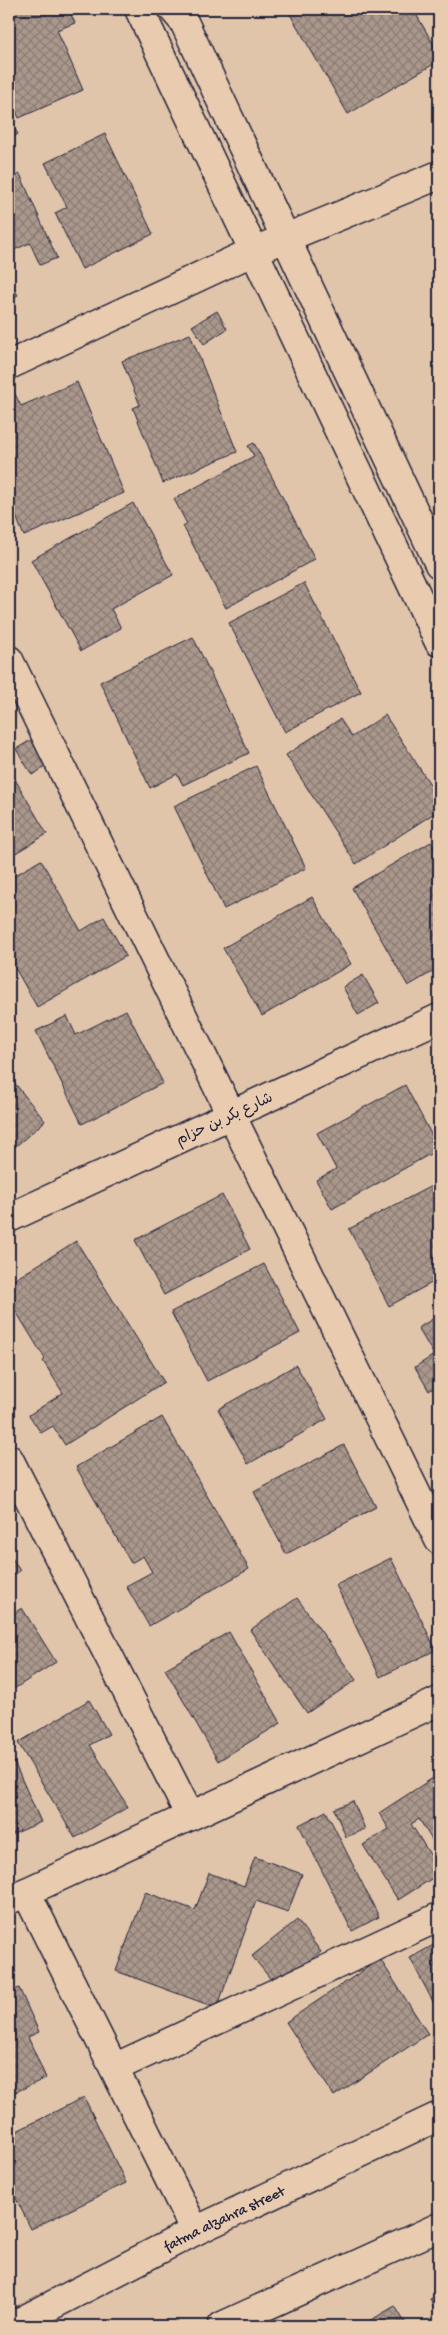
<svg xmlns="http://www.w3.org/2000/svg" width="448" height="2335" font-family="'Gochi Hand','Playpen Sans Arabic',sans-serif">
  <style>
    .building { fill: url(#building-cross-hatch); stroke: #22223b }
    .lines { fill: none; stroke-linecap: round; stroke-linejoin: round }
    .street-casing { stroke: #22223b; stroke-width: 31 }
    .secondary-casing { stroke: #22223b; stroke-width: 31 }
    .street { stroke: #e9ccb0; stroke-width: 28 }
    .secondary { stroke: #e9ccb0; stroke-width: 28 }
    .labels { text-anchor: middle; stroke-width: 4; stroke-linejoin: round; paint-order: stroke }
    .street-label { font-size: 15px; fill: #22223b; stroke: #e9ccb0 }
  </style>
  <defs>
    <pattern id="building-cross-hatch" width="8" height="8" patternUnits="userSpaceOnUse" patternTransform="scale(1.25)"><rect width="8" height="8" fill="#ab988c"/><path d="M0 0l8 8M0 8l8-8" fill="none" stroke="#8b7c74"/></pattern>
  </defs>
  <rect width="100%" height="100%" fill="#e1c5ab"/>
  <filter id="ink" filterUnits="userSpaceOnUse"><feTurbulence type="fractalNoise" baseFrequency=".02" numOctaves="2"/><feDisplacementMap in="SourceGraphic" scale="10" xChannelSelector="R" yChannelSelector="G"/><feConvolveMatrix kernelMatrix="1 2 1 2 8 2 1 2 1" color-interpolation-filters="sRGB"/></filter>
  <g filter="url(#ink)">
    <g class="building">
      <polygon points="9,9 68,9 75,23 57,30 83,90 19,118 9,94"/>
      <polygon points="287,9 425,9 416,14 439,54 439,61 348,114"/>
      <polygon points="9,120 18,134 9,140"/>
      <polygon points="105,134 153,234 82,269 55,213 67,207 45,163"/>
      <polygon points="20,174 57,258 40,265 30,243 9,252 9,179"/>
      <polygon points="9,282 18,295 9,301"/>
      <polygon points="217,311 227,329 204,344 192,326"/>
      <polygon points="190,334 237,452 163,483 133,408 140,405 122,361"/>
      <polygon points="77,382 124,493 24,536 9,499 9,396 15,394 21,406"/>
      <polygon points="254,443 315,559 226,608 183,526 187,524 174,499 254,456 248,446"/>
      <polygon points="133,503 173,575 111,609 121,628 81,651 31,560"/>
      <polygon points="304,583 361,692 285,732 229,623"/>
      <polygon points="193,637 249,753 183,785 177,774 150,788 100,682"/>
      <polygon points="385,715 439,798 439,810 356,864 286,755 340,719 352,737"/>
      <polygon points="41,734 57,760 32,775 16,749"/>
      <polygon points="256,766 306,868 224,909 174,806"/>
      <polygon points="9,769 47,834 9,857"/>
      <polygon points="431,842 439,857 439,968 408,986 352,888"/>
      <polygon points="41,860 81,931 104,917 126,956 37,1007 9,957 9,879"/>
      <polygon points="312,897 351,964 262,1016 223,948"/>
      <polygon points="363,975 379,1003 358,1015 343,987"/>
      <polygon points="126,1010 163,1083 82,1124 36,1031 67,1016 76,1035"/>
      <polygon points="9,1076 45,1121 9,1152"/>
      <polygon points="405,1085 439,1149 332,1209 316,1180 336,1169 317,1133"/>
      <polygon points="439,1182 439,1279 389,1306 349,1229"/>
      <polygon points="222,1195 250,1249 164,1295 135,1240"/>
      <polygon points="76,1241 164,1382 65,1445 53,1426 41,1433 29,1415 63,1393 43,1361 45,1359 9,1300 9,1283"/>
      <polygon points="264,1264 300,1333 207,1381 171,1312"/>
      <polygon points="439,1315 439,1384 429,1391 415,1367 434,1355 418,1328"/>
      <polygon points="296,1365 327,1419 248,1464 218,1409"/>
      <polygon points="162,1417 249,1569 149,1626 126,1586 152,1572 143,1556 131,1563 76,1467"/>
      <polygon points="344,1445 376,1507 286,1554 254,1492"/>
      <polygon points="9,1553 20,1571 9,1578"/>
      <polygon points="391,1558 436,1650 380,1677 336,1585"/>
      <polygon points="297,1598 356,1680 307,1713 250,1630"/>
      <polygon points="22,1608 56,1662 9,1692 9,1616"/>
      <polygon points="229,1632 281,1723 218,1761 165,1669"/>
      <polygon points="89,1700 109,1734 90,1745 128,1807 75,1838 18,1743"/>
      <polygon points="9,1751 41,1822 9,1836"/>
      <polygon points="439,1774 439,1851 419,1819 411,1824 439,1869 439,1874 398,1900 363,1845 389,1829 379,1813"/>
      <polygon points="353,1801 365,1829 346,1837 334,1809"/>
      <polygon points="326,1811 379,1917 352,1931 299,1825"/>
      <polygon points="255,1857 302,1874 288,1912 256,1901 217,2008 116,1971 145,1892 195,1910 209,1873 244,1886"/>
      <polygon points="297,1920 321,1952 277,1987 252,1956"/>
      <polygon points="439,1942 439,2013 410,1958"/>
      <polygon points="380,1959 428,2034 334,2096 286,2022"/>
      <polygon points="19,1988 39,2032 28,2037 46,2078 9,2095 9,1993"/>
      <polygon points="84,2097 126,2183 31,2229 9,2184 9,2135"/>
      <polygon points="439,2295 439,2322 430,2299"/>
      <polygon points="395,2306 407,2326 361,2326"/>
    </g>
    <g class="lines">
      <g class="street-casing">
        <g id="street">
          <polyline points="9,365 254,251 439,175"/>
          <polyline points="9,660 439,1540"/>
          <polyline points="9,1218 439,1018"/>
          <polyline points="9,1459 190,1816"/>
          <polyline points="26,1892 195,2231"/>
          <polyline points="9,1900 439,1701"/>
          <polyline points="114,2068 439,1917"/>
        </g>
      </g>
      <g class="secondary-casing">
        <g id="secondary">
          <polyline points="139,9 439,642"/>
          <polyline points="173,9 184,22 439,564"/>
          <path id="s1" d="M12,2326L195,2231L439,2116"/>
          <polyline points="222,2326 439,2227"/>
        </g>
      </g>
      <use href="#street" class="street"/>
      <use href="#secondary" class="secondary"/>
    </g>
  </g>
  <g class="labels">
    <g class="street-label">
      <text transform="translate(224 1118) rotate(-25)" y="5">شارع بكر بن حزام</text>
      <text dy="5" stroke="none"><textPath href="#s1" startOffset="238">fatma alzahra street</textPath></text>
    </g>
  </g>
  <rect width="448" height="2335" fill="none" stroke="#e9ccb0" stroke-width="30"/>
  <rect x="15" y="15" width="418" height="2305" fill="none" stroke="#22223b" stroke-width="2" filter="url(#ink)"/>
</svg>
